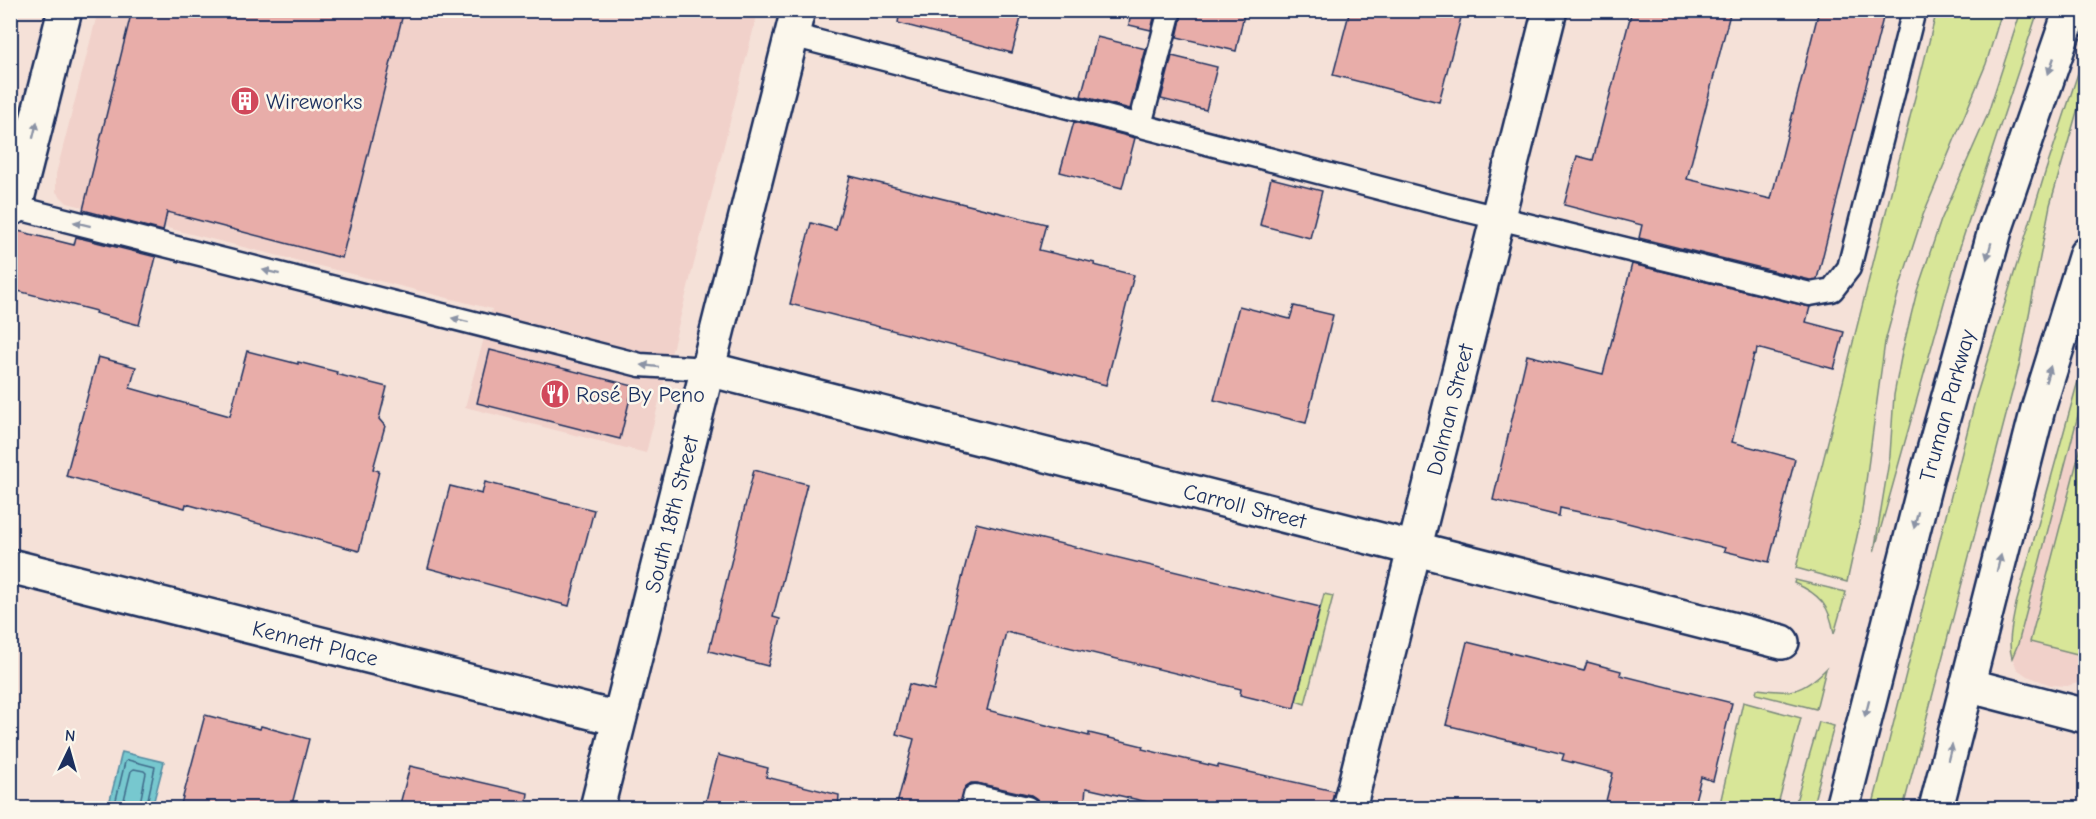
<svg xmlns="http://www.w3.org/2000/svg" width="2096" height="819" font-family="'Comic Neue',sans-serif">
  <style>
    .built { fill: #f1d1ca }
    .green { fill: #d8e698; stroke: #7a8a7b; stroke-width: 1.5 }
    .water { fill: #77c8cf; stroke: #528ba2; stroke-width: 1.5 }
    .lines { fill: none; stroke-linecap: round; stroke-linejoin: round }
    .shore { stroke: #406c8b; stroke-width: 1.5 }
    .building { fill: #e8ada9; stroke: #1b2f5e; stroke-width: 1.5 }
    .service-casing { stroke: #1b2f5e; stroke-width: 27 }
    .minor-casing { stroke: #1b2f5e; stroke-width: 38 }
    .secondary-casing { stroke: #1b2f5e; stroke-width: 38 }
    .service { stroke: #fbf7ec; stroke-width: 22 }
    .minor { stroke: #fbf7ec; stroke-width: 33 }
    .secondary { stroke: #fbf7ec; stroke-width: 33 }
    .oneway { fill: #8b93a5 }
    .labels { text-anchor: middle; stroke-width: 5; stroke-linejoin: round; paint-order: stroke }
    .poi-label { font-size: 22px; fill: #1b2f5e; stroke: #fbf7ec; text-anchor: start }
    .street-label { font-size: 22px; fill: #1b2f5e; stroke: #fbf7ec }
  </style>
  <rect width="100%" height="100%" fill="#f5e1d8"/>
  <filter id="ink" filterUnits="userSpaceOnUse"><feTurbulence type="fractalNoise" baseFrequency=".0167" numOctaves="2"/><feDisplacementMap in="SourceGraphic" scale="12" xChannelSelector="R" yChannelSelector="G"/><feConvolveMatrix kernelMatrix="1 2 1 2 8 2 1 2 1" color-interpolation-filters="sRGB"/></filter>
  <g filter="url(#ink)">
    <g class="built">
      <polygon points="98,11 758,11 646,453 465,407 492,309 67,203 56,192 56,174"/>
      <polygon points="2085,360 2085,681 2067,686 2051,685 2027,676 2017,669 2009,650 2016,604 2076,388"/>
    </g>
    <g class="green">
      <polygon points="1937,10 2002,11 1986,64 1923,215 1901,283 1885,342 1861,518 1847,582 1796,568"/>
      <polygon points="2021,11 2038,11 1958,253 1874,552 1890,455 1894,395 1902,352 1917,291 1941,220 1987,116"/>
      <polygon points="2085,52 2085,84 2050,205 2020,362 1903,808 1872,808 1976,397 2045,173"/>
      <path d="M2085,360V389L2018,644L2012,658C2007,641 2013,622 2016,604L2076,388Z"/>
      <polygon points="2085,431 2086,656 2085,656 2030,642"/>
      <path d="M1795,580L1846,592L1834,634C1830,606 1820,594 1794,583Z"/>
      <polygon points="1324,594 1333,596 1305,704 1296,701"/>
      <path d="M1826,669L1816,709L1756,694L1757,689C1791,693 1801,694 1826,669Z"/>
      <polygon points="1743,702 1801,718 1777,808 1719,808"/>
      <polygon points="1819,722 1834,726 1812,808 1794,808"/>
    </g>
    <polygon class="water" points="122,752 164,762 152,808 108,808"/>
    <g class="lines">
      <g class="shore">
        <polyline points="114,808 125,762 128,760 155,767 146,808"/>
        <polyline points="122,808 131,771 134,769 144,771 146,773 139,808"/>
      </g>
    </g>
    <g class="building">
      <polygon points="132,10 404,10 342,258 167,212 163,231 83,210"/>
      <polygon points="900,10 1023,10 1012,53 898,23"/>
      <polygon points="1131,10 1156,10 1151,30 1129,25"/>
      <polygon points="1183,10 1245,10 1236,51 1177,37"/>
      <polygon points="1350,10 1463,10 1439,102 1333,75"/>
      <polygon points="1632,10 1731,10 1687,179 1771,199 1819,10 1885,10 1817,279 1810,280 1639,238 1642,225 1564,205 1577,156 1593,160"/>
      <polygon points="1097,37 1146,49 1130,109 1081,96"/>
      <polygon points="1172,56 1217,67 1206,110 1161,99"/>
      <polygon points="1074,122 1135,138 1122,188 1060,172"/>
      <polygon points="850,176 1046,224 1039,250 1095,263 1094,265 1134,275 1106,385 790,304 811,223 836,230"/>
      <polygon points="1271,178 1322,191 1310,238 1260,225"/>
      <polygon points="10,229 74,245 76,237 156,257 139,325 95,313 96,311 10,289"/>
      <polygon points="1632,264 1810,307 1806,322 1844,332 1834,369 1757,348 1756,355 1754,354 1732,442 1795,459 1769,562 1724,551 1725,548 1608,518 1560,508 1559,516 1493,500 1527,355 1603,374"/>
      <polygon points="1239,306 1290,319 1294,306 1333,315 1306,423 1214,400"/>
      <polygon points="490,350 633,386 620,439 477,403"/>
      <polygon points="247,351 298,364 298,362 337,372 336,374 387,387 379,419 385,426 373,469 379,471 359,551 186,504 185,508 66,476 98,357 136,367 130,388 230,416"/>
      <polygon points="754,470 807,484 773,617 780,619 768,666 709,651"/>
      <polygon points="485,482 594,510 569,606 428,568 450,486 482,494"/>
      <polygon points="976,523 1320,607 1294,708 1240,695 1241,689 1006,632 987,710 1089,736 1089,733 1143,746 1142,749 1218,767 1218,765 1334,791 1331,808 1174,808 1086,788 1084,808 1040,808 1037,799 1031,795 977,783 971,783 965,787 959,808 896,808 914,739 896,734 909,684 934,690"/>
      <polygon points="1467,642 1584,671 1587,662 1621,671 1620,675 1732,703 1713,781 1701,777 1693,808 1634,808 1606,801 1613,773 1562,760 1564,754 1446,725"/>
      <polygon points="205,715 260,729 261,726 309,739 291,808 180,808"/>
      <polygon points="718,755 768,768 766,777 839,795 838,808 704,808"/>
      <polygon points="410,766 528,793 526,808 399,808"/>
    </g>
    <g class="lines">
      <g class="service-casing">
        <g id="service">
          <polyline points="792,35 1445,205 1810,294 1832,290 1849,268 1914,10"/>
          <polyline points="1140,125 1170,10"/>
          <polyline points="10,206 640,365 708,369"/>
          <polyline points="972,808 975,796 1027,808"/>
        </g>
      </g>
      <g class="minor-casing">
        <g id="minor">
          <polyline points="15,207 65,10"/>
          <path id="s1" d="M708,369L1782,642"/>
          <path id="s2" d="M10,566L619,719"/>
          <polyline points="1967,685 2086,716"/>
          <path id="s3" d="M597,808L798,10"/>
          <path id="s4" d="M1349,808L1550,10"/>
        </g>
      </g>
      <g class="secondary-casing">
        <g id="secondary">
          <path id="s5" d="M1842,808L1928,472L1996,227L2071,10"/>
          <polyline points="1936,808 2038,409 2086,254"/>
        </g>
      </g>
      <use href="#service" class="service"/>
      <use href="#minor" class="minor"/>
      <use href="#secondary" class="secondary"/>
    </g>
    <defs><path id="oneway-solid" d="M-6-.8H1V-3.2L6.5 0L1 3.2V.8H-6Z" transform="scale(1.5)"/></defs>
    <g class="oneway">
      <use href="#oneway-solid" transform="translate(2051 66) rotate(109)"/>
      <use href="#oneway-solid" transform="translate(35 130) rotate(-76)"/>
      <use href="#oneway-solid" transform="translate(82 224) rotate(-166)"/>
      <use href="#oneway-solid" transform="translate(1989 251) rotate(105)"/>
      <use href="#oneway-solid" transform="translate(271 272) rotate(-166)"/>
      <use href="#oneway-solid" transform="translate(460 320) rotate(-166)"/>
      <use href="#oneway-solid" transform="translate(650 366) rotate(-174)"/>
      <use href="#oneway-solid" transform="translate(2048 374) rotate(-73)"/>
      <use href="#oneway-solid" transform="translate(1916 520) rotate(104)"/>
      <use href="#oneway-solid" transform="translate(1999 563) rotate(-76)"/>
      <use href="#oneway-solid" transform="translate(1867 709) rotate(104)"/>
      <use href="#oneway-solid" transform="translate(1950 752) rotate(-76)"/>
    </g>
  </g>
  <defs>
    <g id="building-disc" transform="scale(1.5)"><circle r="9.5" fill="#d1495b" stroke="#fbf7ec"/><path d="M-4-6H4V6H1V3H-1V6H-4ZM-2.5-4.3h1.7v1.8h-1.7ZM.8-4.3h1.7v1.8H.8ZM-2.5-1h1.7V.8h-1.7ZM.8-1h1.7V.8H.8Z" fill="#fff"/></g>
    <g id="restaurant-disc" transform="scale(1.5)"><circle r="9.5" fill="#d1495b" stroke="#fbf7ec"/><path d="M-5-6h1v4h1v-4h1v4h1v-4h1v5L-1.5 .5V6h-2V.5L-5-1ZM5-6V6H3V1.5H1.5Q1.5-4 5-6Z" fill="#fff"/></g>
  </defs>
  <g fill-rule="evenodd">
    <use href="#building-disc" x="245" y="101"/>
    <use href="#restaurant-disc" x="555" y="394"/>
  </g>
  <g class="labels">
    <g class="poi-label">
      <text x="266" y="109">Wireworks</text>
      <text x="576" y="402">Rosé By Peno</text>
    </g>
    <g class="street-label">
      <text dy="8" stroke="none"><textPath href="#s5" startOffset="416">Truman Parkway</textPath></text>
      <text dy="8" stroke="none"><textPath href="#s4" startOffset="411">Dolman Street</textPath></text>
      <text dy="8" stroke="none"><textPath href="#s1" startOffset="554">Carroll Street</textPath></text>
      <text dy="8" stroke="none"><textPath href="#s3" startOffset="303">South 18th Street</textPath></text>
      <text dy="8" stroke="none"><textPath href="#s2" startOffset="315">Kennett Place</textPath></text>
    </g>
  </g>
  <rect width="2096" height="819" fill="none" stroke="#fbf7ec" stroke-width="36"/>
  <rect x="18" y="18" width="2060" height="783" fill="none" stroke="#1b2f5e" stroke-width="2" filter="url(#ink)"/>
  <g transform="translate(69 750) rotate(5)" stroke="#fbf7ec" stroke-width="4.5" paint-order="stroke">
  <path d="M0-4.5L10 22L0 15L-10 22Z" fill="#1b2f5e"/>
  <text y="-9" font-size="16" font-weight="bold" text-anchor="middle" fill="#1b2f5e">N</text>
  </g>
</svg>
